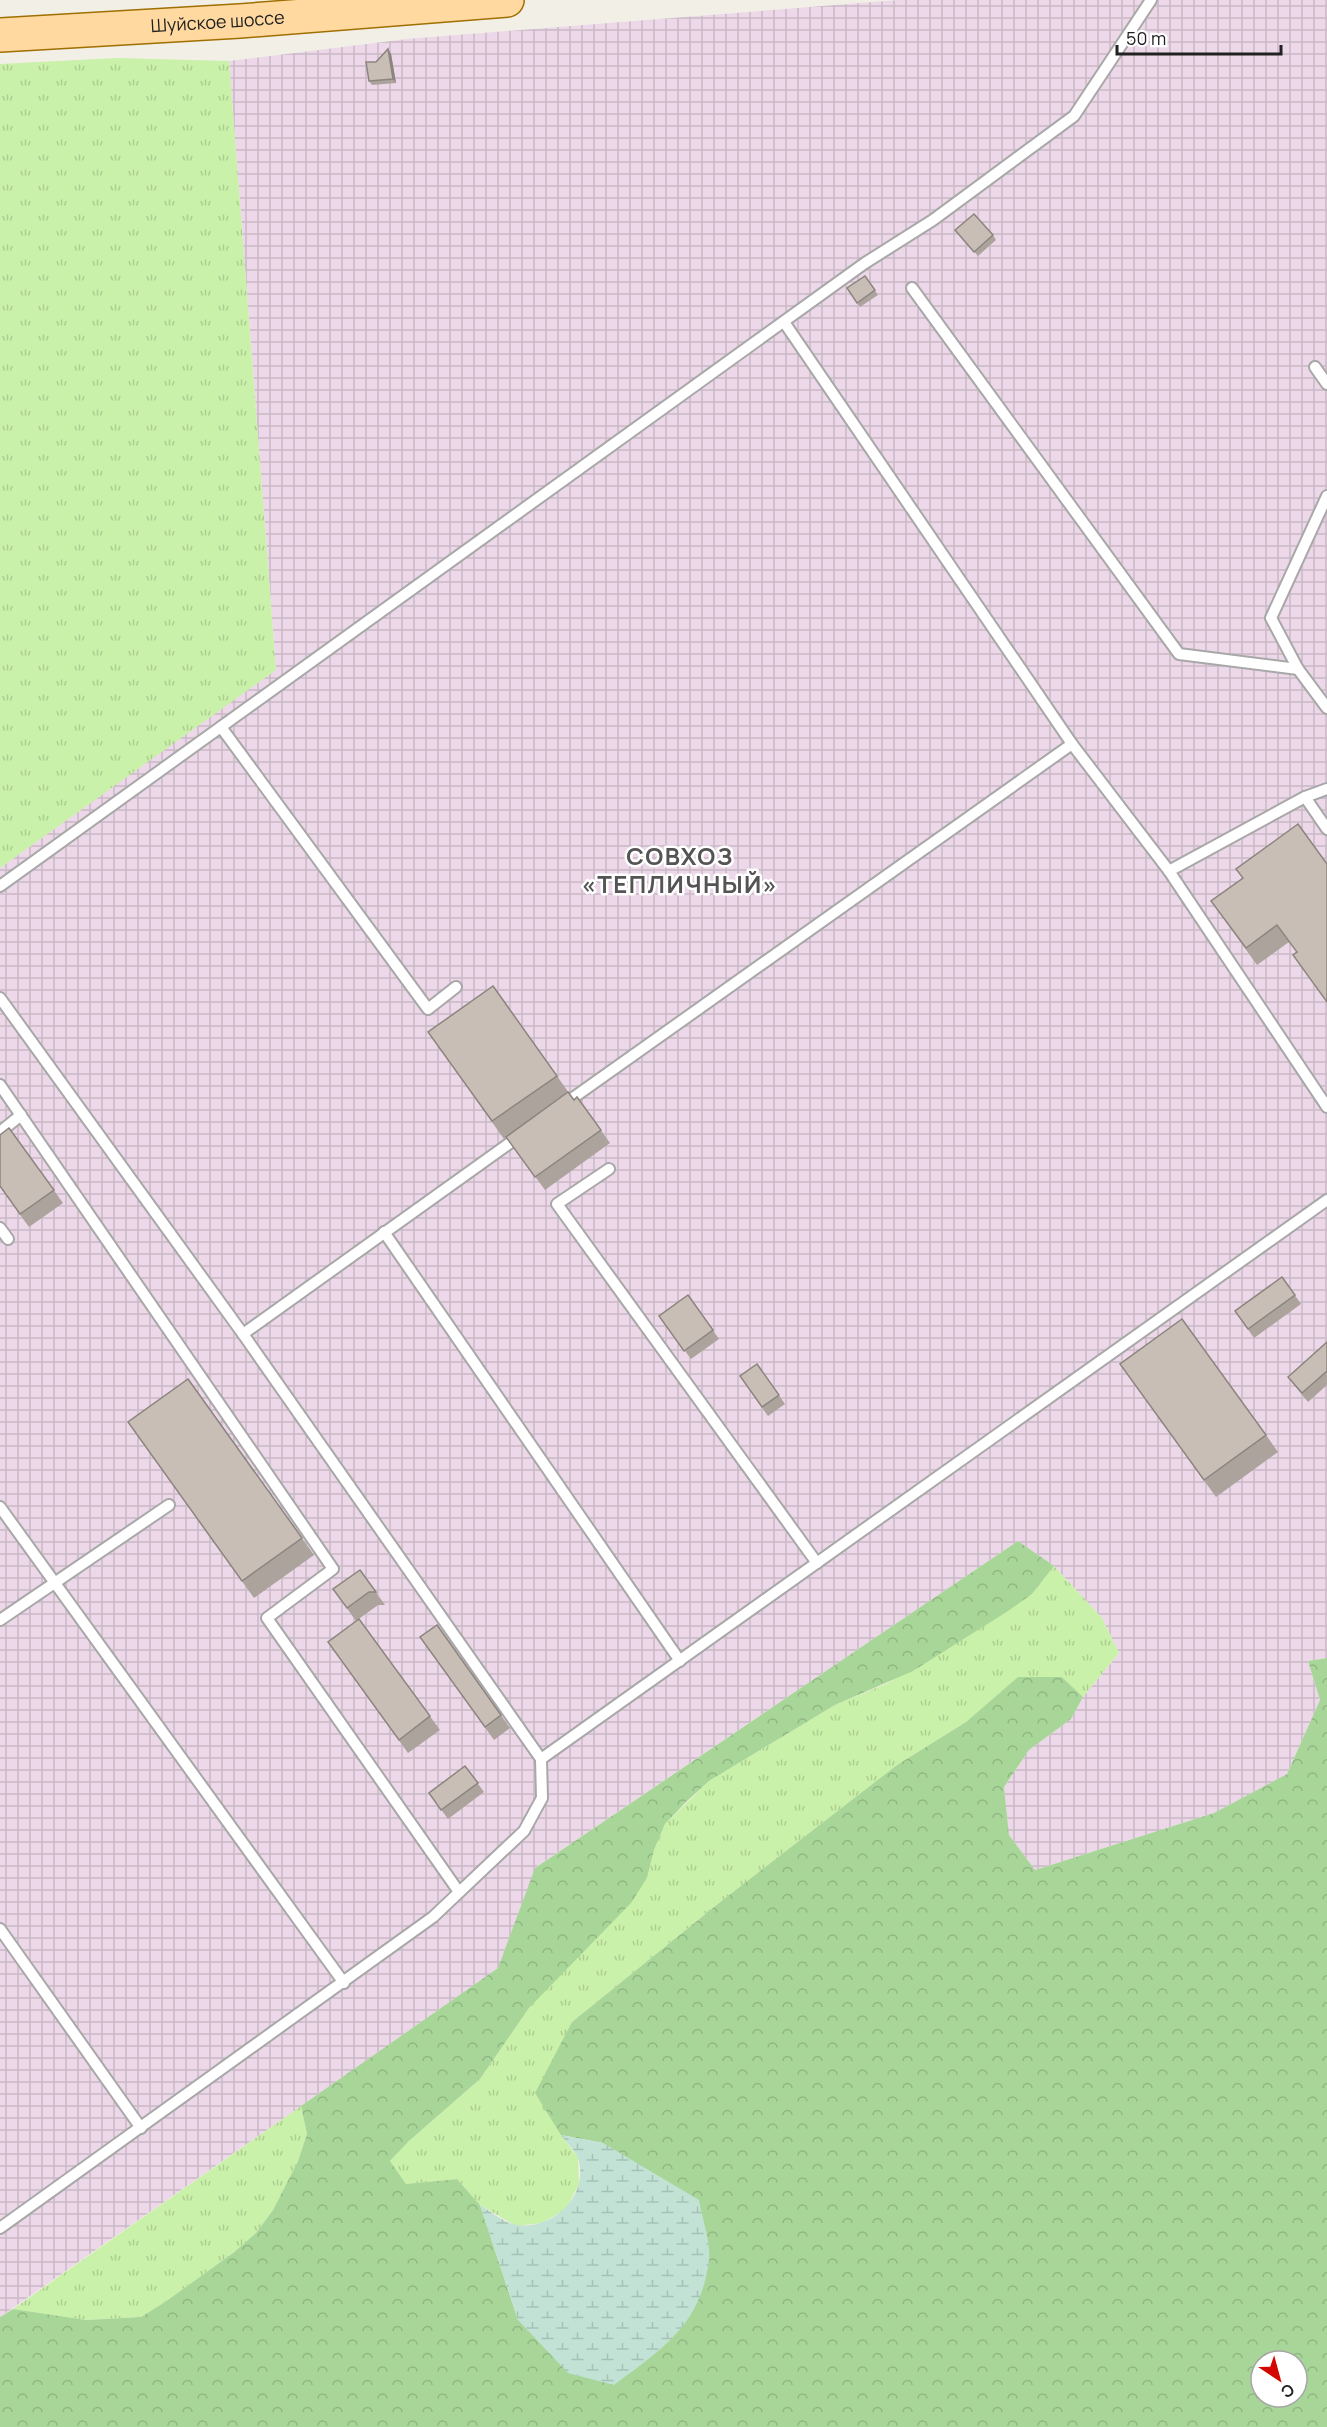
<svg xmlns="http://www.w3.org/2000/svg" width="1327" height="2427" font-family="Manrope,sans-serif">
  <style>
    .industrial { fill: url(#industrial-grid) }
    .grass { fill: url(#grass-tufts) }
    .forest { fill: url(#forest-crowns); fill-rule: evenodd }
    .wetland { fill: url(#wetland-marsh) }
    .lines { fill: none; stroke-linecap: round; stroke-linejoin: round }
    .service-casing { stroke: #a8a8a8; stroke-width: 14 }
    .primary-casing { stroke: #9f6f00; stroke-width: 36 }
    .service { stroke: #fff; stroke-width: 10 }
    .primary { stroke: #ffd9a0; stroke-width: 33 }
    .wall { fill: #aca39d }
    .shaded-wall { fill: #8c857f }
    .building { fill: #c8beb6; stroke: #8c857f; stroke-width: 1.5 }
    .labels { text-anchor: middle; stroke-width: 5; stroke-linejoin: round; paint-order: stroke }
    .street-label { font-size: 18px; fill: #212121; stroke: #fff }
    .district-label { font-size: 24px; font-weight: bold; letter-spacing: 1.5px; fill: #545454; stroke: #fff }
  </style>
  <defs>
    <pattern id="industrial-grid" width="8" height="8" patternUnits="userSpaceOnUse" patternTransform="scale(1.5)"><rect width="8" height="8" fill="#ecd8e8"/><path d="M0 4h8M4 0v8" fill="none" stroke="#cab9c7"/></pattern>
    <pattern id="grass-tufts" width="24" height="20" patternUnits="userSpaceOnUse" patternTransform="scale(1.5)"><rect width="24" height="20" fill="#caf1a9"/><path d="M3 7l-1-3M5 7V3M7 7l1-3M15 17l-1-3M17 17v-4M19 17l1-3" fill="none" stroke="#adce91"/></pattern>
    <pattern id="forest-crowns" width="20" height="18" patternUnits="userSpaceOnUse" patternTransform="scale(1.5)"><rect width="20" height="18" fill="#a8d698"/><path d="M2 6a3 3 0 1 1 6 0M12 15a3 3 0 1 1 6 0" fill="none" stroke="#90b783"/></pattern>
    <pattern id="wetland-marsh" width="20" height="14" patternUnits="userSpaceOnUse" patternTransform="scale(1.5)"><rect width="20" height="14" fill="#c2e2d5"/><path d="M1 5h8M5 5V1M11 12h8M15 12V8" fill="none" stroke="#a6c2b7"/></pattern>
  </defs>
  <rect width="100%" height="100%" fill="#f2efe7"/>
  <polygon class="industrial" points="899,0 1327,0 1327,1658 1308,1661 1320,1700 1287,1774 1214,1813 1035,1870 1009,1835 1004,1787 1029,1750 1071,1719 1083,1697 1119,1653 1102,1618 1054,1566 1018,1541 536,1867 498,1968 0,2317 0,868 276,669 229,61 407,39"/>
  <g class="grass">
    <polygon points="117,58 229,61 276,670 0,868 0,64"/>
    <polygon points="1054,1566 1102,1618 1119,1653 1083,1697 1062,1677 1018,1678 966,1722 897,1765 724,1899 572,2022 561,2135 578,2157 579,2184 566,2209 542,2223 516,2226 480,2205 457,2179 406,2184 390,2161 409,2141 480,2079 529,2008 647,1878 654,1850 665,1824 709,1781 835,1705 888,1683 960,1641 1032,1594"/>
    <polygon points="301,2106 307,2134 298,2161 273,2210 256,2233 233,2253 165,2302 141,2317 86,2320 13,2309"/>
  </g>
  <path class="forest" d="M1018,1541L1054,1566L1032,1594L1008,1611L913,1671L835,1705L709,1781L686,1802L665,1824L654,1850L647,1878L631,1903L529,2008L480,2079L409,2141L390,2161L406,2184L457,2179L480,2205L518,2320L603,2143L561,2135L535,2093L572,2022L724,1899L897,1765L966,1722L1018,1677H1062L1083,1697L1071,1719L1029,1750L1004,1787L1009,1835L1035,1870L1214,1813L1287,1774L1320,1700L1308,1661L1327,1658V2427H0V2317L13,2309L86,2320L141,2317L165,2302L233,2253L256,2233L273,2210L298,2161L307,2134L301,2106L498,1968L535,1868ZM1261,2361H1297V2397H1261Z"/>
  <path class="wetland" d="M561,2135L603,2143L699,2200C702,2218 711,2242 709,2260C701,2325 662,2349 614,2385L568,2373L518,2320L480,2205C490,2211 506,2224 517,2225C553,2230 590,2195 578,2158C575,2150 566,2142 561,2135Z"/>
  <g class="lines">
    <g class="service-casing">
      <g id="service">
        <polyline points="912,288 1179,654 1298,669"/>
        <polyline points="784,322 1072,744 1169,871 1327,1107"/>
        <polyline points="1315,367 1327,384"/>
        <polyline points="1327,496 1271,618 1298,669 1327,708"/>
        <polyline points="221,727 428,1009 456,987"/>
        <polyline points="1305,797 1327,829"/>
        <polyline points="1169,871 1305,797 1327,789"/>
        <polyline points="0,886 865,263 933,220 1074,116 1151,0"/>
        <polyline points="0,998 243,1334 541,1759"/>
        <polyline points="0,1085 333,1569 267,1618 459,1892"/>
        <polyline points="563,1105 1072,744"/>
        <polyline points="0,1132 21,1115"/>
        <polyline points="609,1169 557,1204 817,1563"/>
        <polyline points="0,1228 8,1239"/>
        <polyline points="384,1232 680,1661"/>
        <polyline points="243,1334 521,1135"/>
        <polyline points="0,1507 344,1983"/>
        <polyline points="0,1620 169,1505"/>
        <polyline points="0,1929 141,2128"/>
        <polyline points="0,2228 433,1917 524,1831 542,1798 541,1759 1327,1200"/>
      </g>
    </g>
    <g class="primary-casing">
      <g id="primary">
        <path id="s1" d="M0,35L240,21L507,0"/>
      </g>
    </g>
    <use href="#service" class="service"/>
    <use href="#primary" class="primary"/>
  </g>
  <g class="wall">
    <polygon points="388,49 391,54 396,83 372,85 369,81 376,62"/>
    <polygon points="955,230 993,235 996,240 978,256"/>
    <polygon points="865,276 878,295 860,307 847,288"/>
    <polygon points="1243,878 1297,953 1289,942 1257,965 1211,901"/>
    <polygon points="493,986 574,1100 577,1097 610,1143 545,1190 506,1137 504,1139 428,1032"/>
    <polygon points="9,1128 63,1203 29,1227 0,1187"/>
    <polygon points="1282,1277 1301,1304 1254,1338 1235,1311"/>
    <polygon points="688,1295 719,1339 691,1359 659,1316"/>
    <polygon points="1327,1342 1327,1385 1308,1402 1294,1385 1288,1377"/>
    <polygon points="757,1364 785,1404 768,1416 740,1376"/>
    <polygon points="188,1379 314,1555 254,1598 128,1422"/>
    <polygon points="1132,1381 1266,1435 1278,1452 1216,1497"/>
    <polygon points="360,1570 385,1605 378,1605 356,1621 333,1589"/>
    <polygon points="359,1619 440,1730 408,1753 328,1642"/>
    <polygon points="437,1625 510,1728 494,1740 420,1637"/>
    <polygon points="465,1766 484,1792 448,1819 429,1793"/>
  </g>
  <polygon class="shaded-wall" points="388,49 391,54 396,83 393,79"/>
  <g class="building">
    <polygon points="388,49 393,79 369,81 366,62 376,62"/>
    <polygon points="974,214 993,235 974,252 955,230"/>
    <polygon points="865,276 875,290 857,303 847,288"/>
    <polygon points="1298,824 1327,864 1327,1002 1293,955 1297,952 1277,925 1246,948 1211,901 1243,878 1236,869"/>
    <polygon points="493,986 557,1076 492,1121 428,1032"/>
    <polygon points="568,1092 574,1100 577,1097 601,1130 535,1177 506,1137"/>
    <polygon points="9,1128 54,1190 20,1214 0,1186 0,1135"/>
    <polygon points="1282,1277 1295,1295 1248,1329 1235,1311"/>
    <polygon points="688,1295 713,1330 684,1351 659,1316"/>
    <polygon points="1182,1319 1266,1435 1204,1480 1120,1364"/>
    <polygon points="1327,1342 1327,1371 1302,1393 1288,1377"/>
    <polygon points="757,1364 779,1395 762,1407 740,1376"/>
    <polygon points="188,1379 302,1538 242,1581 128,1422"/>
    <polygon points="360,1570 376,1592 369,1592 347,1608 333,1589"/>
    <polygon points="359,1619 430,1716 399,1740 328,1642"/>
    <polygon points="437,1625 501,1715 485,1727 420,1637"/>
    <polygon points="465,1766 478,1783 441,1810 429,1793"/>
  </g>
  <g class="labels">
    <g class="street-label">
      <text dy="6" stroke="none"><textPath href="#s1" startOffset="218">Шуйское шоссе</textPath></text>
    </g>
    <g class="district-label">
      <text x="680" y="865">СОВХОЗ<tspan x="680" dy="28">«ТЕПЛИЧНЫЙ»</tspan></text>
    </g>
  </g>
  <g transform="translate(1279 2379) rotate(144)"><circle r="28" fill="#ffffff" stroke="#a6a6a6" stroke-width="1.5"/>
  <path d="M0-4.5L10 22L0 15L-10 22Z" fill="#d30700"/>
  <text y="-9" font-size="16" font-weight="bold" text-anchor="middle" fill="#212121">С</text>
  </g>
  <path d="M1117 45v9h164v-9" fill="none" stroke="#212121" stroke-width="3"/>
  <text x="1126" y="45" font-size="18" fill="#212121" stroke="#ffffff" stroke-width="4.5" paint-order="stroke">50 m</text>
</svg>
